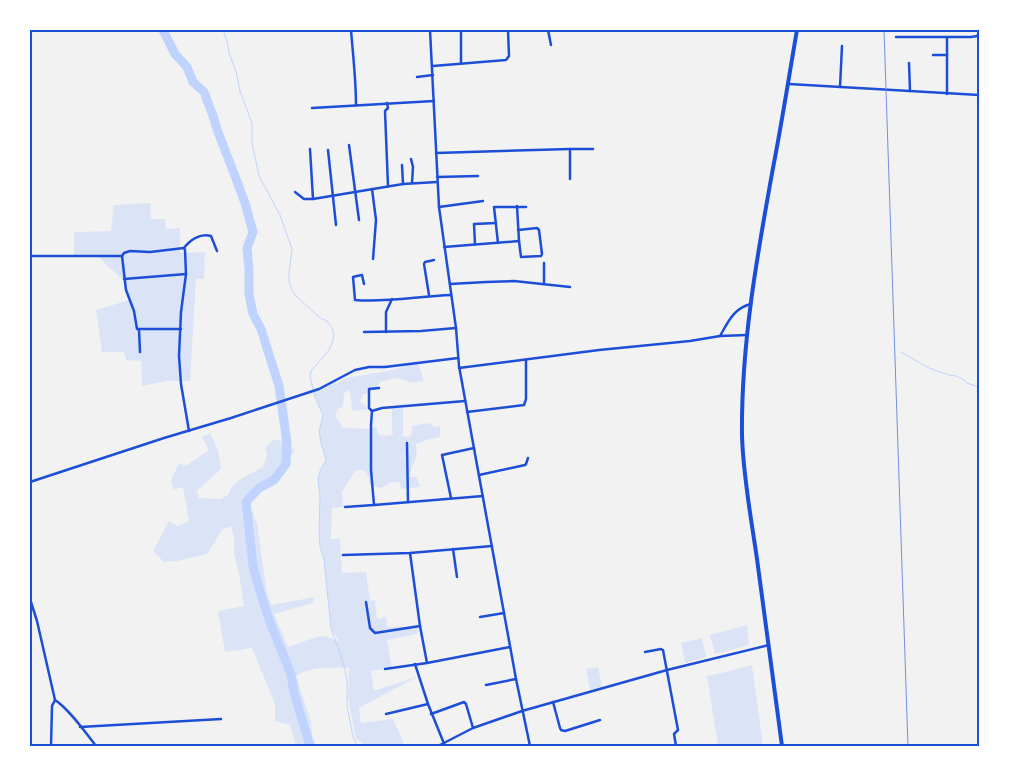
<svg xmlns="http://www.w3.org/2000/svg" width="1009" height="776" font-family="Signika,sans-serif">
  <style>
    .green { fill: #dbe4f7 }
    .lines { fill: none; stroke-linecap: round; stroke-linejoin: round }
    .stream { stroke: #bfd3fe; stroke-width: 1 }
    .river { stroke: #bfd3fe; stroke-width: 9 }
    .minor { stroke: #1d4ed8; stroke-width: 2.5 }
    .trunk { stroke: #1d4ed8; stroke-width: 4 }
    .rail { stroke: #7290e2; stroke-width: 1 }
    .neatline { fill: none; stroke: #1d4ed8; stroke-width: 2 }
  </style>
  <rect width="100%" height="100%" fill="#f2f2f2"/>
  <g class="green">
    <polygon points="150,203 151,219 165,219 166,229 180,228 180,253 205,252 204,279 196,279 190,381 171,381 171,380 142,386 141,361 126,360 124,352 102,352 96,310 129,300 126,294 123,280 97,256 74,257 74,232 111,231 114,205"/>
    <path d="M418,362L424,381L412,383L397,378L379,382L377,389L364,394L360,401L369,409L352,411L350,390L344,393L343,407L339,408C331,419 340,418 342,428L372,429L371,427L377,428L378,434L387,436L393,434L392,428V408H403V437L411,436L412,426L428,423L436,427L440,426V437L427,440L416,444L417,456L412,467L410,477H417L420,487L401,489L400,483L395,482H390L388,485L380,488L369,484V478L364,470H356L342,492L343,507L332,508L331,539H340L342,573L366,572L370,601L375,600L377,619L386,617L387,627L420,626L417,634L387,640L392,668L371,671L374,691L419,676L359,708L361,723L393,719L405,746H367L356,739L348,698L349,668C331,668 312,666 296,676L311,722L312,735L316,746H296L290,725L275,721V704L252,648L225,652L218,611L244,606L239,573L234,554V539L231,526L222,530L207,554L177,561L164,562L153,551L169,521L178,526L189,521L183,487L173,490L171,480L179,463L186,466L209,450L202,437L210,433L218,450L221,469C213,477 205,483 197,491L199,498L221,499L228,495L232,487L242,478L263,467L267,455L265,447L275,439L287,443L295,450L290,457L284,475L274,483L259,488L246,502L252,510L257,524L267,594L272,605L315,597L313,603L274,614L288,647L316,637L324,636L339,641L331,628L327,587L324,560L320,547L319,533L320,497L318,479L320,471L326,460L321,443L319,431L323,415L313,391L335,382L336,384L346,378L393,370Z"/>
    <polygon points="747,625 749,645 715,654 710,635"/>
    <polygon points="702,638 706,657 685,663 681,643"/>
    <polygon points="752,665 763,746 718,746 707,676 726,672"/>
    <polygon points="598,667 602,687 590,690 586,669"/>
  </g>
  <g class="lines">
    <g class="stream">
      <polyline points="223,30 227,41 229,53 236,71 240,91 252,123 252,143 259,176 280,215 292,249 289,274 289,281 291,288 295,295 320,318 327,321 332,328 334,335 332,343 329,350 311,371 310,377 315,397 323,415 319,431 321,443 326,460 320,471 318,479 320,497 319,533 320,547 324,560 331,628 342,659 345,670 347,681 347,706 353,736 357,746"/>
      <polyline points="901,352 929,368 949,375 956,376 964,380 967,383 976,386 979,390"/>
    </g>
    <polyline class="river" points="163,30 175,54 187,67 193,82 204,92 213,116 218,132 235,176 245,203 253,232 247,248 249,269 249,294 253,314 261,329 279,386 287,443 286,464 274,480 259,488 246,502 253,566 261,595 271,625 291,674 294,693 310,746"/>
    <g class="minor">
      <path d="M351,30C353,55 356,80 356,105"/>
      <polyline points="430,30 439,207 456,328 459,366 516,679 530,746"/>
      <polyline points="461,30 461,63"/>
      <polyline points="548,30 551,45"/>
      <polyline points="896,37 971,37 977,36 979,33 978,30"/>
      <polyline points="933,55 947,55"/>
      <polyline points="909,63 910,91"/>
      <polyline points="433,66 506,60 509,56 508,30"/>
      <polyline points="417,77 433,75"/>
      <polyline points="789,84 979,95"/>
      <polyline points="840,87 842,46"/>
      <polyline points="947,94 947,38"/>
      <polyline points="387,103 388,108 385,111 388,186"/>
      <polyline points="312,108 434,101"/>
      <polyline points="349,145 359,220"/>
      <polyline points="310,149 313,199"/>
      <polyline points="570,149 570,179"/>
      <polyline points="328,150 336,225"/>
      <polyline points="436,153 570,149 593,149"/>
      <polyline points="411,159 413,167 412,183"/>
      <polyline points="402,165 403,184"/>
      <polyline points="437,177 478,176"/>
      <polyline points="372,189 376,220 373,259"/>
      <polyline points="295,192 304,199 313,199 403,184 437,182"/>
      <polyline points="517,206 519,241"/>
      <polyline points="439,207 483,201"/>
      <polyline points="498,243 494,207 526,207"/>
      <polyline points="475,244 474,224 496,223"/>
      <polyline points="444,247 519,241 521,257 541,256 542,254 539,230 537,228 518,230"/>
      <path d="M184,248C190,240 200,233 211,236L217,251"/>
      <polyline points="30,256 122,256 124,253 130,251 150,252 184,248 185,250 186,274 181,312 179,356 181,384 189,431"/>
      <polyline points="122,256 126,290 134,311 137,329 181,329"/>
      <polyline points="124,279 186,274"/>
      <polyline points="544,283 544,263"/>
      <path d="M364,284L362,275L357,276L353,277L355,300C386,303 419,296 451,295"/>
      <polyline points="450,284 486,282 514,281 570,287"/>
      <polyline points="429,295 424,264 425,262 434,260"/>
      <polyline points="139,330 140,352"/>
      <polyline points="364,332 421,331 456,328"/>
      <polyline points="386,332 386,312 392,299"/>
      <polyline points="720,336 747,335"/>
      <path d="M459,368L599,350L690,341L720,336C728,322 734,308 751,304"/>
      <polyline points="465,401 382,408 372,411 371,425 371,470 374,505 483,496"/>
      <polyline points="372,411 369,408 369,389 379,388"/>
      <polyline points="467,412 524,405 526,399 526,360"/>
      <polyline points="407,443 408,502"/>
      <polyline points="479,475 525,465 526,464 528,458"/>
      <polyline points="30,482 164,438 231,418 319,389 355,370 369,367 385,367 458,358"/>
      <polyline points="451,498 442,455 474,448"/>
      <polyline points="345,507 374,505"/>
      <polyline points="453,549 457,577"/>
      <polyline points="410,553 420,626 427,663"/>
      <polyline points="343,555 410,553 492,546"/>
      <polyline points="30,599 37,621 55,700 52,706 51,746"/>
      <polyline points="366,602 370,628 375,633 420,626"/>
      <polyline points="480,617 504,613"/>
      <polyline points="645,652 661,649 663,650 678,730 674,734 676,746"/>
      <polyline points="415,664 428,704 445,746"/>
      <polyline points="385,669 427,663 510,647"/>
      <polyline points="486,685 516,679"/>
      <path d="M55,700C69,709 85,732 96,746"/>
      <polyline points="553,702 560,728 561,730 565,731 600,720"/>
      <polyline points="386,714 428,704"/>
      <polyline points="431,714 464,702 466,704 473,728"/>
      <polyline points="80,727 221,719"/>
      <polyline points="438,746 473,728 522,711 667,670 769,645"/>
    </g>
    <path class="trunk" d="M782,746C774,684 765,621 757,559C751,517 743,476 742,435C741,345 757,256 773,168C782,122 789,76 797,30"/>
    <polyline class="rail" points="884,30 908,746"/>
  </g>
  <rect width="1009" height="776" fill="none" stroke="#ffffff" stroke-width="62"/>
  <rect x="31" y="31" width="947" height="714" class="neatline"/>
</svg>
